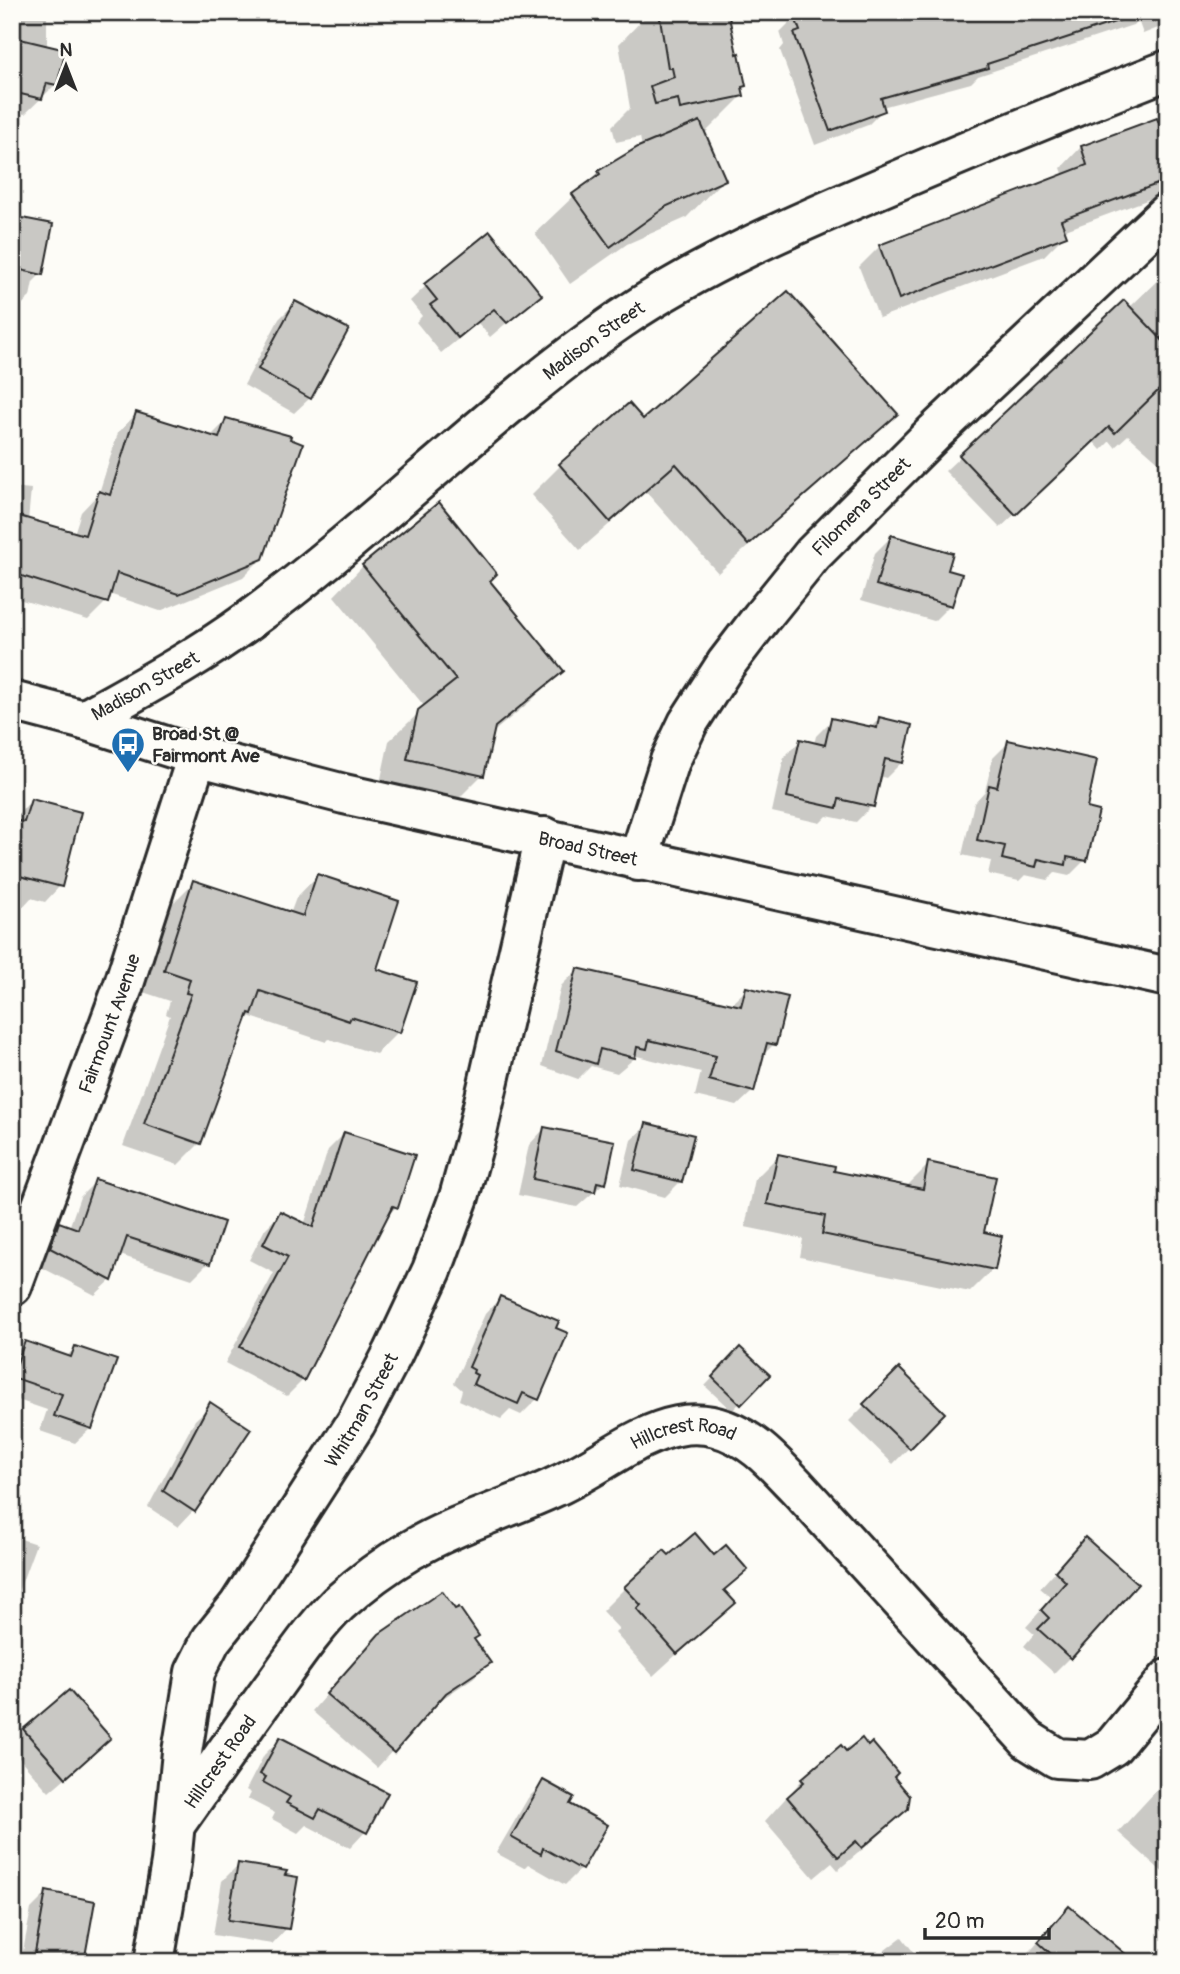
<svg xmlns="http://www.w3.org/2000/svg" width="1180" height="1974" font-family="Pangolin,sans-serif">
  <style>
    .shadow { fill: #0003 }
    .building { fill: #c9c8c4; stroke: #2b2b2b; stroke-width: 2 }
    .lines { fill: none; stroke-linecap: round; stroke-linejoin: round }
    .minor-casing { stroke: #2b2b2b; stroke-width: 44 }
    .major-casing { stroke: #2b2b2b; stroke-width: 44 }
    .minor { stroke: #fdfcf7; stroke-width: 38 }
    .major { stroke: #fdfcf7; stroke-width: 38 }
    .labels { text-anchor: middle; stroke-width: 5; stroke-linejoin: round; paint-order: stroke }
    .street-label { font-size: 19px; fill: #2b2b2b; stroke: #fdfcf7 }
    .poi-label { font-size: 19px; font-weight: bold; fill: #2b2b2b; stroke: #fdfcf7; text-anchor: start }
  </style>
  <rect width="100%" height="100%" fill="#fdfcf7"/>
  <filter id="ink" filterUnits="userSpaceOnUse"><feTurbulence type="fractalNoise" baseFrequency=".0143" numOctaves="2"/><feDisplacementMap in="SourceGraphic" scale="14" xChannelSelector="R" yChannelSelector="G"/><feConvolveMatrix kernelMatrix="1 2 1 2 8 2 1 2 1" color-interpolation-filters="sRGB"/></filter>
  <g filter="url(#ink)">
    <g class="shadow">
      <polygon points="12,12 47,12 47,47 56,84 25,114 12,111"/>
      <polygon points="650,12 726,12 744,86 741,89 743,95 704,134 724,179 686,218 627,244 570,284 535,233 599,172 642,147 640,137 616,142 612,126 630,108 619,44"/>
      <polygon points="865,12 1168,12 1168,24 1143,34 1139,23 978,76 971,83 882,107 883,110 868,125 815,145 780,50 784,45 780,32 795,17"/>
      <polygon points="1081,147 1168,153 1168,184 1155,197 1063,231 1065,235 1044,256 879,318 859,267 880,246 1064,176 1061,168"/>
      <polygon points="12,218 41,274 33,282 30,297 14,312 12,312"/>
      <polygon points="1168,270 1168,459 1162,465 1128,435 1115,447 1110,441 1101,450 1093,441 1000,528 945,471 1124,303 1129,308"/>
      <polygon points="426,286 539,295 490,337 478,323 441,353 416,322 422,316 410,301"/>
      <polygon points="295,303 310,398 294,413 244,385 279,319"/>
      <polygon points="629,405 643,421 895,414 866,443 718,573 646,492 580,550 531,495 560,466"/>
      <polygon points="136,414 210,437 227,420 287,440 262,558 243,577 160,611 109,594 106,602 88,620 15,598 12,601 12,487 31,489 28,521 74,534 81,512 99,493 118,433"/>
      <polygon points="1168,534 1168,559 1156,546"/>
      <polygon points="891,537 946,571 950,605 934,621 861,600 875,553"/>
      <polygon points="363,566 488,581 561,671 532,700 492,733 482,775 453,804 379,788 389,741 425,707 334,596"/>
      <polygon points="879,719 902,762 886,778 879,776 872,806 856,822 827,816 820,823 772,812 784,757 800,741 814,744 816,736 832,720 870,728"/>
      <polygon points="1009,742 1085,810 1085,860 1069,876 1055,873 1048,880 1025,875 1019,881 988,874 991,861 962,855 974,803 985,791 993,758"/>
      <polygon points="31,801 60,886 45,902 31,898 21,909 12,933 12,824 15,817"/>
      <polygon points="317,876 375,970 414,983 398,1032 376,1054 329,1039 326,1042 248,1016 244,1020 200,1143 178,1165 123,1146 170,1016 166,1014 170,1001 143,992 172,904 194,882 290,914 296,898"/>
      <polygon points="577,970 730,1005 747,989 774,1044 761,1057 753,1091 737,1106 695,1096 701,1072 637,1056 617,1073 591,1066 578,1079 542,1066 561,986"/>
      <polygon points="12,1049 16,1051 12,1065"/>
      <polygon points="647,1125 681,1181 665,1197 620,1185 631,1140"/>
      <polygon points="544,1129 604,1183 577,1207 518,1195 529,1145"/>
      <polygon points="344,1134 396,1207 385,1218 303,1380 287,1396 225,1363 274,1273 249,1260 265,1229 281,1213 304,1225 328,1150"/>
      <polygon points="778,1156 832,1173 906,1187 929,1164 982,1233 993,1269 970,1292 800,1257 803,1239 745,1227 755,1179"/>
      <polygon points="96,1181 208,1263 192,1279 120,1255 111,1280 95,1295 35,1264 44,1240 59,1224 69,1228 80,1197"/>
      <polygon points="500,1298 566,1334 537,1399 521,1415 510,1410 501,1419 459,1400 462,1390 454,1383 485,1314"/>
      <polygon points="1168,1335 1168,1354 1160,1351"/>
      <polygon points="25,1343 66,1357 75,1348 91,1428 75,1443 40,1431 47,1410 12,1398 12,1356"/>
      <polygon points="740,1349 767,1375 732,1411 705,1386"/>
      <polygon points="899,1371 942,1414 893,1464 849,1421"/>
      <polygon points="211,1405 248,1430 193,1511 178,1527 148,1507 195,1420"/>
      <polygon points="12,1536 36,1544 12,1609"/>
      <polygon points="1070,1555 1070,1657 1054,1673 1024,1646 1034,1634 1026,1627 1052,1598 1040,1588"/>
      <polygon points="714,1557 746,1570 724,1592 733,1603 653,1676 615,1633 619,1629 602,1611 625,1588 669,1558"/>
      <polygon points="473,1640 488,1663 473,1678 433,1705 377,1768 312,1711 363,1652"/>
      <polygon points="25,1730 93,1754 49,1792 12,1750 12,1743"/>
      <polygon points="280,1739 365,1832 350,1848 306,1825 298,1833 272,1819 275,1813 248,1799 251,1793 246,1790 264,1755"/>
      <polygon points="840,1747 846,1754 892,1777 906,1809 883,1832 838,1870 832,1863 814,1878 765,1821 802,1780"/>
      <polygon points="1168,1778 1168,1877 1118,1832"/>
      <polygon points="544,1782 568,1805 581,1869 565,1885 528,1864 524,1868 496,1853 528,1798"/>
      <polygon points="238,1865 287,1928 272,1944 213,1935 222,1881"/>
      <polygon points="47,1893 83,1962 21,1962 31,1909"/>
      <polygon points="1069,1908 1132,1962 1027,1962 1023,1959"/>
      <polygon points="902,1937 921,1962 870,1962 872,1960"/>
      <polygon points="1168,1951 1168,1962 1160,1962"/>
    </g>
    <g class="building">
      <polygon points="659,12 728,12 737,54 739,53 746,86 742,87 744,96 680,109 678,99 655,104 650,86 674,77 672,68 668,68"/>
      <polygon points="793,12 1123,12 1124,19 987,64 988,68 881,98 885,111 830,131 794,33 800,31"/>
      <polygon points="12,37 66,50 57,85 47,83 42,99 12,92"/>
      <polygon points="1157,118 1168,148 1168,180 1061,220 1067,236 899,299 879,245 1087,165 1081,146"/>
      <polygon points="700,121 726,180 667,206 610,247 572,194 600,174 598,171 638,147"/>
      <polygon points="12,216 53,224 43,275 12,268"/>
      <polygon points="490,231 542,295 507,323 494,309 458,338 430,305 437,300 424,284"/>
      <polygon points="788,291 898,414 748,545 676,464 610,522 559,464 629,403 643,419"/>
      <polygon points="1124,300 1168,346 1168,381 1115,433 1109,427 1016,515 959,455"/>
      <polygon points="295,301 349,329 311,399 258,369"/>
      <polygon points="136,412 219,438 226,418 291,436 290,439 303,444 263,559 179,594 117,573 108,603 12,573 12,514 85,535 99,491 110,495"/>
      <polygon points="439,502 497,574 490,581 564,671 495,727 484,776 407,759 418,710 456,680 362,565"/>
      <polygon points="891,535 953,553 948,570 962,574 952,606 876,585"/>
      <polygon points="879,717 912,725 903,763 885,759 874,807 839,799 837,808 787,797 800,739 825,745 831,718 877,728"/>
      <polygon points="1008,740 1097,760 1087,808 1099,811 1087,861 1067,857 1066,865 1038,859 1036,867 1002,859 1005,846 977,840 989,785 997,787"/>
      <polygon points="31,799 81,812 62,887 12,874 12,820 24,822"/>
      <polygon points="317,874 399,901 377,969 417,982 400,1033 351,1017 349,1021 260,991 252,1014 249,1013 201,1144 144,1124 191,994 186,993 190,979 164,970 193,880 303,916"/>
      <polygon points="577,968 741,1006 746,987 788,997 776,1045 767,1043 754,1092 709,1080 716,1056 649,1040 647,1049 637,1047 635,1058 600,1049 596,1064 556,1051"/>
      <polygon points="646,1123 694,1135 682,1182 634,1170"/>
      <polygon points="544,1127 615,1141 606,1184 597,1182 595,1192 533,1179"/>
      <polygon points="344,1132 415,1155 398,1208 393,1206 304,1381 240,1347 288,1257 263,1244 280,1211 313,1227"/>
      <polygon points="778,1154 835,1166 834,1171 923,1189 928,1162 996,1177 984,1232 1002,1236 995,1270 822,1234 825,1216 767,1204"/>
      <polygon points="95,1179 224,1222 210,1264 127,1237 112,1281 50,1248 59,1222 78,1229"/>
      <polygon points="500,1296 559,1321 556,1328 568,1333 539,1400 523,1393 518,1404 473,1384 477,1375 473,1373 474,1370 469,1367"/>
      <polygon points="25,1341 71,1357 75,1346 117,1360 92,1429 54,1416 62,1394 12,1377"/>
      <polygon points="740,1347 770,1375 741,1405 712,1377"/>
      <polygon points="899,1368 945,1413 910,1449 863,1404"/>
      <polygon points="210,1402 251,1429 195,1512 163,1491"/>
      <polygon points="695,1533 714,1555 726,1545 748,1570 724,1590 736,1603 677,1654 637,1609 641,1605 624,1587 664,1550 669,1555"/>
      <polygon points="1085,1537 1138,1584 1071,1659 1038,1629 1049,1618 1041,1610 1066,1582 1055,1571"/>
      <polygon points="442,1591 455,1609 459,1607 479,1636 474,1639 491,1663 446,1693 394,1753 326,1694 379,1634"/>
      <polygon points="69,1690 111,1738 66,1778 23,1729"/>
      <polygon points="280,1737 388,1793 367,1833 320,1809 315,1818 286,1803 290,1797 263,1782 266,1777 260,1774"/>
      <polygon points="862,1738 868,1746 872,1742 898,1773 894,1777 910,1796 908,1809 862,1848 856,1841 838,1857 787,1797 804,1782 801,1779 841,1745 846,1751"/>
      <polygon points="543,1780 574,1797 570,1804 608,1825 582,1870 543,1848 541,1854 511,1837"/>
      <polygon points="238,1863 287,1871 285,1875 298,1877 289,1929 228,1920"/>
      <polygon points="46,1891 95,1901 84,1962 37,1962 38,1958 34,1958"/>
      <polygon points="1069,1906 1135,1962 1060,1962 1038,1942"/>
    </g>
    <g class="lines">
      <g class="minor-casing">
        <g id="minor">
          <path id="s1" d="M84,720C139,689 196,659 248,621C377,527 489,410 621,319C701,265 789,227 878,189C974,148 1070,108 1168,70"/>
          <path id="s2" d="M638,861L670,761L688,723L726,664L762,617L813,554L935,432L1168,212"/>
          <path id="s3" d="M12,1286L123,987L197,756"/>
          <path id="s4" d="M177,1822C209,1777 240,1732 272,1688C293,1659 313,1629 338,1604C360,1584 385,1565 411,1550C458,1522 512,1508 561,1484C629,1451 683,1390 758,1449C772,1460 784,1474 796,1486L1028,1740L1057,1758L1090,1760L1113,1746L1168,1679"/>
          <path id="s5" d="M154,1962L171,1863L182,1752L195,1672L211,1640L239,1605L356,1423L393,1353L432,1270L459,1197L477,1132L545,837"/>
        </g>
      </g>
      <g class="major-casing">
        <g id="major">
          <path id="s6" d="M12,701L84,720L197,756L344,794L1168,977"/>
        </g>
      </g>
      <use href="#minor" class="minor"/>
      <use href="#major" class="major"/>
    </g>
  </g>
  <defs>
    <g id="bus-pin" transform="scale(1.75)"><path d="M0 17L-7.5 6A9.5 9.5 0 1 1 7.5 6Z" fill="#1f6fb2" stroke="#fdfcf7"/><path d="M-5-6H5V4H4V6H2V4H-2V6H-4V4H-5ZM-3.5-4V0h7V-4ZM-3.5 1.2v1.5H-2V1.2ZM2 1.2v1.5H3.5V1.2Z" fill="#fff"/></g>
  </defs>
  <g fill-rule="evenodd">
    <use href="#bus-pin" x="128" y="744"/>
  </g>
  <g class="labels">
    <g class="street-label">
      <text dy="7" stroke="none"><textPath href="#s1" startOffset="637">Madison Street</textPath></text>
      <text dy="7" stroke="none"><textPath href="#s2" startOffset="425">Filomena Street</textPath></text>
      <text dy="7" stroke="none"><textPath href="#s1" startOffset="70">Madison Street</textPath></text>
      <text dy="7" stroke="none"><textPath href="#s6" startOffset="595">Broad Street</textPath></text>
      <text dy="7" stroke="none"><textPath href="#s3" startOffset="280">Fairmount Avenue</textPath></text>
      <text dy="7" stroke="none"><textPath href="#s5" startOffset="604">Whitman Street</textPath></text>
      <text dy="7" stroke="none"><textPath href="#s4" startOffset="662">Hillcrest Road</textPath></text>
      <text dy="7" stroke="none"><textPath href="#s4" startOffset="74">Hillcrest Road</textPath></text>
    </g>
    <g class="poi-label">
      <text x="152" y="740">Broad St @<tspan x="152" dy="22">Fairmont Ave</tspan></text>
    </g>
  </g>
  <rect width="1180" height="1974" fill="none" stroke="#fdfcf7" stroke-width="42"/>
  <rect x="21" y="21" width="1138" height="1932" fill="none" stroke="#2b2b2b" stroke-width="2.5" filter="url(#ink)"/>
  <g transform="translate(66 66)" stroke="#fdfcf7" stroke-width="5" paint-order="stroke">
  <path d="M0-5L12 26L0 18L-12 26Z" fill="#2b2b2b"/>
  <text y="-10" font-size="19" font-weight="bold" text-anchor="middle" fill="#2b2b2b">N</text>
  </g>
  <path d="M925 1928v10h124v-10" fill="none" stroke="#2b2b2b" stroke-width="3.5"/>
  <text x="935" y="1928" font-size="21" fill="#2b2b2b" stroke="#fdfcf7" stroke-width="5" paint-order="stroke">20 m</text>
</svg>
